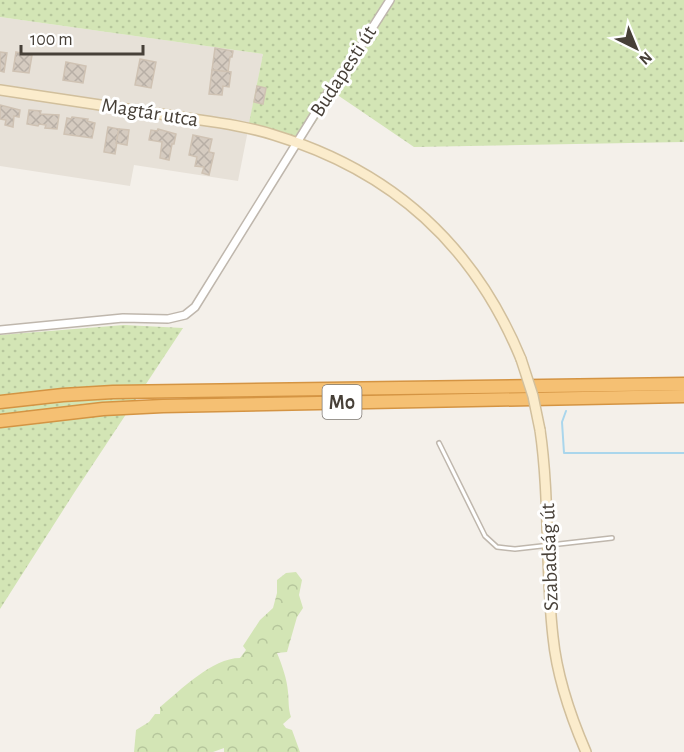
<svg xmlns="http://www.w3.org/2000/svg" width="684" height="752" font-family="'Alegreya Sans',sans-serif">
  <style>
    .residential { fill: #e7e1d8 }
    .green { fill: url(#green-dots) }
    .forest { fill: url(#forest-crowns) }
    .lines { fill: none; stroke-linecap: round; stroke-linejoin: round }
    .stream { stroke: #aad6ec; stroke-width: 2 }
    .building { fill: url(#building-cross-hatch); stroke: #cfc2b3; stroke-width: 1.5 }
    .lane-casing { stroke: #bfb7ad; stroke-width: 6 }
    .street-casing { stroke: #bfb7ad; stroke-width: 10 }
    .secondary-casing { stroke: #d1bf9c; stroke-width: 12 }
    .highway-casing { stroke: #d49443; stroke-width: 15 }
    .lane { stroke: #fff; stroke-width: 3 }
    .street { stroke: #fff; stroke-width: 7 }
    .secondary { stroke: #fbeccc; stroke-width: 9 }
    .highway { stroke: #f5c073; stroke-width: 12 }
    .secondary-bridge-casing { stroke: #d1bf9c; stroke-width: 12; stroke-linecap: butt }
    .secondary-bridge { stroke: #fbeccc; stroke-width: 9 }
    .labels { text-anchor: middle; stroke-width: 6; stroke-linejoin: round; paint-order: stroke }
    .shield { fill: #fff; stroke: #7e7974; stroke-width: 1.5 }
    .shield-label { font-size: 20px; font-weight: bold; fill: #474038 }
    .street-label { font-size: 21px; fill: #474038; stroke: #fff }
  </style>
  <defs>
    <pattern id="green-dots" width="8" height="8" patternUnits="userSpaceOnUse" patternTransform="scale(1.5)"><rect width="8" height="8" fill="#d3e5b5"/><path d="M2 2h.1M6 6h.1" fill="none" stroke="#b6c69c" stroke-width="1.8" stroke-linecap="round"/></pattern>
    <pattern id="forest-crowns" width="20" height="18" patternUnits="userSpaceOnUse" patternTransform="scale(1.5)"><rect width="20" height="18" fill="#d3e5b5"/><path d="M2 6a3 3 0 1 1 6 0M12 15a3 3 0 1 1 6 0" fill="none" stroke="#b6c69c"/></pattern>
    <pattern id="building-cross-hatch" width="8" height="8" patternUnits="userSpaceOnUse" patternTransform="scale(1.5)"><rect width="8" height="8" fill="#d5cbc0"/><path d="M0 0l8 8M0 8l8-8" fill="none" stroke="#b8afa6"/></pattern>
  </defs>
  <rect width="100%" height="100%" fill="#f4f0ea"/>
  <polygon class="residential" points="0,17 263,54 238,181 134,165 130,186 0,166"/>
  <g class="green">
    <polygon points="0,0 684,0 684,142 414,147 336,94 304,138 248,128 263,54 0,17"/>
    <polygon points="124,325 183,328 74,493 0,609 0,335"/>
  </g>
  <path class="forest" d="M296,572L302,580L299,595L303,608L297,617L287,652L277,653C282,665 287,679 288,692C289,701 288,708 291,717L283,724L286,728L292,730L300,752H224V748L213,752H134L136,730L149,722L155,714H160V707C181,690 212,658 240,658L246,650L243,646L260,620L273,608L277,593V580L286,573Z"/>
  <g class="lines">
    <polyline class="stream" points="566,411 562,422 564,453 684,453"/>
  </g>
  <g class="building">
    <polygon points="215,48 233,51 232,57 230,57 228,72 212,70"/>
    <polygon points="0,52 7,53 4,72 0,71"/>
    <polygon points="16,52 32,55 29,73 13,71"/>
    <polygon points="140,59 156,62 151,88 135,85"/>
    <polygon points="66,62 86,66 83,83 63,80"/>
    <polygon points="212,70 231,72 229,87 223,86 222,95 209,94"/>
    <polygon points="257,86 266,88 263,104 254,102"/>
    <polygon points="0,105 20,110 19,117 14,116 13,127 5,125 6,120 0,119"/>
    <polygon points="29,110 41,111 40,114 59,115 57,129 45,128 46,125 39,124 38,126 27,124"/>
    <polygon points="72,117 88,119 87,121 95,123 92,138 64,134 67,118 71,119"/>
    <polygon points="108,127 119,129 115,154 104,152"/>
    <polygon points="119,129 129,130 127,145 116,143"/>
    <polygon points="158,129 176,134 174,144 172,144 169,160 160,158 162,142 149,140 151,130 157,131"/>
    <polygon points="193,135 212,139 209,152 214,153 209,175 202,173 204,167 195,166 197,157 189,155"/>
  </g>
  <g class="lines">
    <g class="lane-casing">
      <polyline id="lane" points="439,443 485,536 497,547 515,549 612,538"/>
    </g>
    <g class="street-casing">
      <polyline id="street" points="0,330 123,318 168,319 185,315 195,307 329,91 355,55 390,0"/>
    </g>
    <g class="secondary-casing">
      <g id="secondary">
        <path d="M0,90C56,98 111,107 167,115C202,121 240,124 274,135C393,171 474,245 521,359"/>
        <path d="M540,430C550,498 545,568 553,637C557,677 570,715 586,752"/>
      </g>
    </g>
    <g class="highway-casing">
      <g id="highway">
        <polyline points="0,402 63,395 113,392 684,384"/>
        <polyline points="0,421 103,409 163,406 684,396"/>
      </g>
    </g>
    <use href="#lane" class="lane"/>
    <use href="#street" class="street"/>
    <use href="#secondary" class="secondary"/>
    <use href="#highway" class="highway"/>
    <g class="secondary-bridge-casing">
      <polyline id="secondary-bridge" points="521,359 533,396 540,430"/>
    </g>
    <use href="#secondary-bridge" class="secondary-bridge"/>
  </g>
  <g class="labels">
    <rect class="shield" x="322.5" y="385" width="39" height="34" rx="4.5"/>
    <g class="shield-label">
      <text x="342" y="409">M0</text>
    </g>
    <g class="street-label">
      <text transform="translate(343 71) rotate(-57)" y="7">Budapesti út</text>
      <text transform="translate(150 112) rotate(9)" y="7">Magtár utca</text>
      <text transform="translate(549 557) rotate(-92)" y="7">Szabadság út</text>
    </g>
  </g>
  <g transform="translate(636 48) rotate(137)" stroke="#ffffff" stroke-width="4.5" paint-order="stroke">
  <path d="M0-4.5L10 22L0 15L-10 22Z" fill="#474038"/>
  <text y="-9" font-size="16" font-weight="bold" text-anchor="middle" fill="#474038">N</text>
  </g>
  <path d="M21 45v9h122v-9" fill="none" stroke="#474038" stroke-width="3"/>
  <text x="30" y="45" font-size="18" fill="#474038" stroke="#ffffff" stroke-width="4.5" paint-order="stroke">100 m</text>
</svg>
